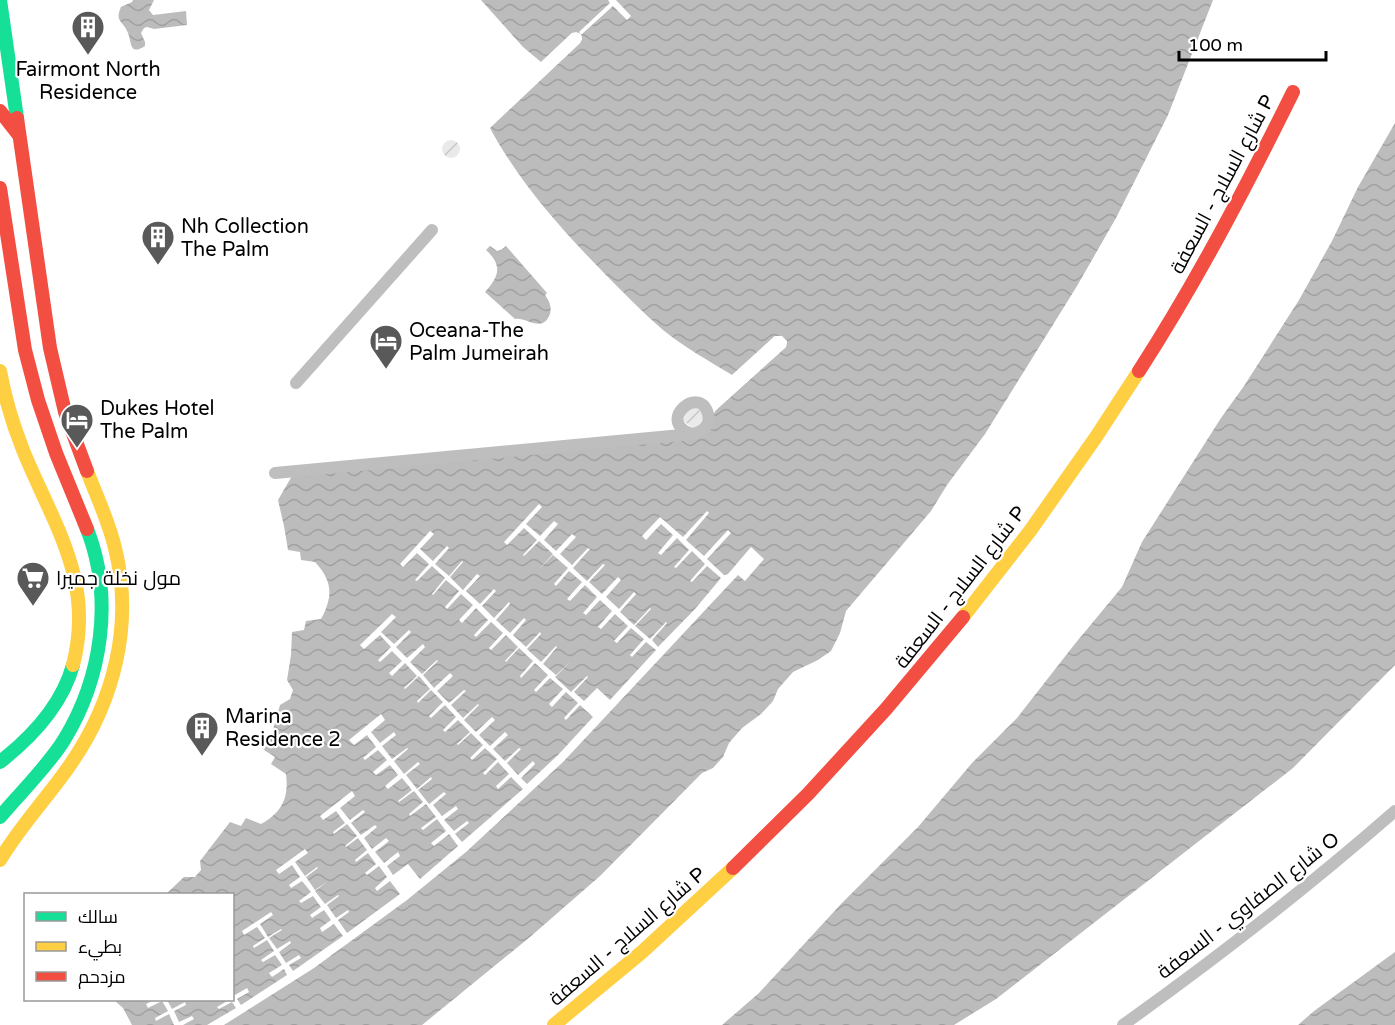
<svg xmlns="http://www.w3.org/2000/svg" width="1395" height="1025" font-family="'Varela Round',Cairo,sans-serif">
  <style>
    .garden { fill: url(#garden-furrows) }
    .water { fill: url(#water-waves) }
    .pier { fill: #fff }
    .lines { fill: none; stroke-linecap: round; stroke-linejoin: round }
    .street { stroke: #bebebe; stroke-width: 12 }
    .fast { stroke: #16e098; stroke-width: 14 }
    .slow { stroke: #ffcf43; stroke-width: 14 }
    .jam { stroke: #f24e42; stroke-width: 14 }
    .labels { text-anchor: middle; stroke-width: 4.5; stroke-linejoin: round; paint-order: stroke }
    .poi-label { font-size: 20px; fill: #000; stroke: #fff; text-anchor: start }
    .street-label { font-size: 20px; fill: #000; stroke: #fff }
  </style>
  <defs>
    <pattern id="garden-furrows" width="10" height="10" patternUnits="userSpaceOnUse" patternTransform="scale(1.5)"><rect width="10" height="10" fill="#eaeaea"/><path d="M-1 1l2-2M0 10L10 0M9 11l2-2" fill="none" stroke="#c7c7c7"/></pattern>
    <pattern id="water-waves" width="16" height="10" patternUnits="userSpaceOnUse" patternTransform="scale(1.5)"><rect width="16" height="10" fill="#bcbcbc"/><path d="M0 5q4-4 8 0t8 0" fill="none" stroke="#a0a0a0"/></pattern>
  </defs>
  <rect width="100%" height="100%" fill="#fff"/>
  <g class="garden">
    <circle cx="451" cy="149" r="9"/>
    <path d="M697,407L703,415C702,422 700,427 691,427L684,421L685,411Z"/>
  </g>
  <g class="water">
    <path d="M133,0H154L149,10L153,15L186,11L187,25L154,29L147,27L144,28L141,33L145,42V46C129,56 132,43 128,33C124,21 114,22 121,7L132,2Z"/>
    <path d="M481,0H1213L1168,115L1116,218L1077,286L985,434L947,485L931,511L846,611L840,633L831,651L818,660L793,672L778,689L773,701L761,714L742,728L729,743L723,757L713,768L702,773L600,876L530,937L422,1025H132L123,1008L114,1000H232V894H166L184,877H195L201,870L200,861L230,822L241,826L246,818L261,824C282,812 289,798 286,774L271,764L275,757L264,750L273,730L280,705L290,699L293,690L287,680L291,655L292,632L304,630L306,621L321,619C333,597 333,581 315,562L301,560L300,552L288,550L284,526L278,500L296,469L705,429L716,410L786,347L787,341L775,336L732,375C709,361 684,347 663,330C642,312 623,292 603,272C561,229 519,182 490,128L580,43L582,39L581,34L572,33L541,62L523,47Z"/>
    <polygon points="1395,123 1395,665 1293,768 996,999 954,1025 722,1025 759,993 841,904 918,827 972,763 1017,718 1074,645 1122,587 1142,542 1221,418 1244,386 1299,300 1332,241 1358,187"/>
    <path d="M490,246L497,251L501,250L506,246L547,293L545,295C549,301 552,306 550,314C542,334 527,317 515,319L485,292C499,276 503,266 486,250Z"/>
    <polygon points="1395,952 1395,1025 1298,1025 1314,1011"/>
  </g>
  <g class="pier">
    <polygon points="608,0 616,0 631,16 627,20 613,6 582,34 581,34 582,39 580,43 488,129 488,126 577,41 578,36 574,36 543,64 539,64 572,33 576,32 581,34 579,32 610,3"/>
    <polygon points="775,336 782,336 787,341 786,347 716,410 715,407 783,345 783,342 781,339 776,339 734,377 730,377"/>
    <polygon points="539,504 542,507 526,524 540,536 554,521 558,524 544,540 556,551 572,534 576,537 560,554 572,565 588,548 590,549 573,568 587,581 603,564 605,565 589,582 602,594 618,577 621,580 606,597 619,609 634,592 636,594 620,612 634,625 650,608 651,609 635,626 650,639 666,622 667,623 652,640 658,647 695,609 721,578 707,566 692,582 690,581 705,564 692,551 676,568 674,567 689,550 677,538 661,555 658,553 673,535 661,524 646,540 642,536 660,517 683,537 707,511 709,513 686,540 704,556 728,530 731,533 707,559 724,575 728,574 751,547 764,559 745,581 738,575 563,762 466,852 407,900 314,968 224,1025 207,1025 236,1008 232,1002 219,1009 217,1007 229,1000 232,1000 233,992 235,995 247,988 249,992 237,999 241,1005 287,975 284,969 272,977 269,973 282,965 275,955 263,962 261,960 274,951 267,940 254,948 253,946 265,938 257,927 244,935 242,931 271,912 273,915 260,924 268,937 281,929 282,930 269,938 277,949 290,941 291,943 279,952 286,963 299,955 301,958 289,965 293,971 343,936 334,924 322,932 320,928 331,920 324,910 312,918 310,915 321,907 313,896 301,903 299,901 311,892 302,881 291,888 289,885 300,877 292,865 279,874 276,870 305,849 308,853 295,862 305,876 317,867 318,868 306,877 315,890 328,881 315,891 325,904 338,895 339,896 327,905 336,918 348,910 349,912 338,920 347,933 400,894 390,881 377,891 375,888 387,877 379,866 367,875 365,873 376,864 368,853 356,862 355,860 367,850 358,838 346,847 345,846 357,836 347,824 334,834 333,832 345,823 336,811 323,820 320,816 352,791 355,796 340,808 350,820 363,810 365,812 351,823 361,835 375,825 377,827 364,838 372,849 386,838 389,841 375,852 384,863 398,852 400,856 387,866 393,875 408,864 420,879 458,846 449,834 434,846 431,843 446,831 437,819 423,830 421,828 436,817 426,804 410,816 409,814 423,802 414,791 399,802 398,801 412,790 402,778 388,789 385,786 398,775 390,765 376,775 373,772 387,760 378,750 365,760 363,758 376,747 367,735 354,745 349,740 381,714 385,720 371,732 380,743 394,732 396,735 382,746 392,759 407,748 408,749 394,761 404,774 418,762 420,764 406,775 417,789 431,777 432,779 418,790 429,804 444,792 446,794 433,805 442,816 456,806 458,809 444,820 454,831 467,821 469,823 455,834 462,842 523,789 511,777 498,789 496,786 509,774 498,762 485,775 483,773 497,759 485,748 472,760 470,758 483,745 471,733 458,745 457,744 470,732 458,720 445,732 443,730 456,717 445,705 431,718 429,716 443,702 431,690 418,703 417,701 430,689 419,676 405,689 404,688 417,676 405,663 392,676 389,673 402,661 392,651 380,662 378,660 391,647 380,635 364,649 360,645 392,614 396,617 381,632 394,644 409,630 411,632 396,647 407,658 423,644 425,647 410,662 422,674 437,660 438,661 423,675 434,688 450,673 453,676 437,691 449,703 464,690 466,691 451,705 463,718 478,704 479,705 464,720 476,732 492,717 495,720 479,735 490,746 505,732 508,735 493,749 505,761 519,748 521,749 507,763 518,775 533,761 535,764 521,778 527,784 558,755 593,717 580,705 566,720 564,718 578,703 566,692 552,707 549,704 563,689 550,678 536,692 534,690 548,675 535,663 521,678 520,676 533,661 519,648 506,662 505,661 518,647 506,635 491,650 489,648 503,633 491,622 476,637 474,635 488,620 476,608 462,623 459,620 473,605 461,594 447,609 445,607 459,591 446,580 433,595 432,594 445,578 432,566 417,581 415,580 429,564 417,553 403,567 400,564 430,531 434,534 420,549 433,561 447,546 449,548 435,564 449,576 462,561 463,562 450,577 463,590 477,574 480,576 466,591 480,604 494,589 496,591 482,606 494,618 509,602 510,604 496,620 510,633 524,618 526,620 513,635 526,647 540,632 541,634 527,649 541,662 556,646 557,647 543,664 556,675 570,662 555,677 571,692 587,676 588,677 574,692 584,701 597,688 610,700 656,650 646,642 632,657 630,655 644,639 631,628 617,643 614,641 628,626 615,614 601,629 598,627 612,611 600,600 586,615 583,613 597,597 585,585 570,601 567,599 582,582 569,571 556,586 554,584 568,568 553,555 539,569 553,554 539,541 524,556 523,555 537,540 524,528 507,545 504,542"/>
    <polygon points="154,1000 167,1000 172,1009 185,1002 186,1005 174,1011 179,1022 192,1016 194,1019 183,1025 174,1025 169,1014 156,1021 155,1018 168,1011 162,1001 148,1008 146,1004"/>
  </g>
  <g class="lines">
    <g class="street">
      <polyline points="296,383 432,230"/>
      <path d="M275,473L692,434C702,432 711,426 708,414C700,383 655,422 692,434"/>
      <path d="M1123,1025C1217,958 1308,887 1395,811"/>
    </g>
    <g class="fast">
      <polyline points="0,0 17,118"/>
      <path d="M0,762C32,737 62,705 73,665"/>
      <path d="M0,817C20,793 48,766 64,740C102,678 114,598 87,529"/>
    </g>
    <g class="slow">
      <path d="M0,371C5,398 13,425 23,450C53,524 95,580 73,665"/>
      <polyline points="963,617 1030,531 1096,437 1139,371"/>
      <path d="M0,860C20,826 48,797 70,765C114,702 134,624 115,548C109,522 97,497 87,471"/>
      <polyline points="554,1025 642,952 733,868"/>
    </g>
    <g class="jam">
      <polyline points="0,111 18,134"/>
      <polyline points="17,118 50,348 65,412 87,471"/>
      <polyline points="0,188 25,350 38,400 56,453 87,529"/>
      <path d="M1139,371C1197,281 1246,187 1293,92"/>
      <polyline points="733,868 808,794 886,709 963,617"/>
    </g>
  </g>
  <defs>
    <g id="building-pin" transform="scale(1.725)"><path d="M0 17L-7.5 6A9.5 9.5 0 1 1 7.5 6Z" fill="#595959" stroke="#fff"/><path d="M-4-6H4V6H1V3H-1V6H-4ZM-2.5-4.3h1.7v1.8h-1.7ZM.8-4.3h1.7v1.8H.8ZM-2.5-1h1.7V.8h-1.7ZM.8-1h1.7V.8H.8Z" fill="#fff"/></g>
    <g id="hotel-pin" transform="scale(1.725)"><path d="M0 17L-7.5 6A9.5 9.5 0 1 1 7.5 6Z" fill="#595959" stroke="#fff"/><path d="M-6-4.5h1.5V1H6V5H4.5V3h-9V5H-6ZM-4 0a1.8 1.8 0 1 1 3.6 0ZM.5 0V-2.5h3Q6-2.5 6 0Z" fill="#fff"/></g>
    <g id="supermarket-pin" transform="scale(1.725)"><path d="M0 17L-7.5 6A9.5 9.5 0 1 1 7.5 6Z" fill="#595959" stroke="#fff"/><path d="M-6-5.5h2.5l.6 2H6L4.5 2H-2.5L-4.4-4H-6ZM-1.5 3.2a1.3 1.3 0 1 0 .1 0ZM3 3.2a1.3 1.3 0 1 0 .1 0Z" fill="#fff"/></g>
  </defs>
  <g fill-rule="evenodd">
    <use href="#building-pin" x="88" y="27"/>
    <use href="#building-pin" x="158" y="237"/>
    <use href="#hotel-pin" x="386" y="341"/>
    <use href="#hotel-pin" x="77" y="420"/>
    <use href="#supermarket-pin" x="33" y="578"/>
    <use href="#building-pin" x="202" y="728"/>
  </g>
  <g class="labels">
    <g class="poi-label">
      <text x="88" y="76" text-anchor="middle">Fairmont North<tspan x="88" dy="23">Residence</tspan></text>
      <text x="181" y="233">Nh Collection<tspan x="181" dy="23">The Palm</tspan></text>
      <text x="409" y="337">Oceana-The<tspan x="409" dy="23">Palm Jumeirah</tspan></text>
      <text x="100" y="415">Dukes Hotel<tspan x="100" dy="23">The Palm</tspan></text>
      <text x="56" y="585">مول نخلة جميرا</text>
      <text x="225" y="723">Marina<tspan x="225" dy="23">Residence 2</tspan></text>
    </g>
    <g class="street-label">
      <text transform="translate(1222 184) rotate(-62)" y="7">شارع السلاج - السعفة P</text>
      <text transform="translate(960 587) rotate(-52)" y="7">شارع السلاج - السعفة P</text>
      <text transform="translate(1248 905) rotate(-38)" y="7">شارع الصفاوي - السعفة O</text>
      <text transform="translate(627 936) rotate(-41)" y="7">شارع السلاج - السعفة P</text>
    </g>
  </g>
  <rect x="24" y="893" width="210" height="108" fill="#ffffff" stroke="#999999" stroke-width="1.5"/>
  <rect x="36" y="912" width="30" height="9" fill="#16e098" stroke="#999999" stroke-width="1.5"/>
  <text x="78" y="923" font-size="18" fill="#000000">سالك</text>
  <rect x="36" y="942" width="30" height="9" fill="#ffcf43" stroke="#999999" stroke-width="1.5"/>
  <text x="78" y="953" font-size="18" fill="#000000">بطيء</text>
  <rect x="36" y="972" width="30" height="9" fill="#f24e42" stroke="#999999" stroke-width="1.5"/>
  <text x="78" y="983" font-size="18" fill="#000000">مزدحم</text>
  <path d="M1179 51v9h147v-9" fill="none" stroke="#000000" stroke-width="3"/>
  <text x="1188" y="51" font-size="18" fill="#000000" stroke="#ffffff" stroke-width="4.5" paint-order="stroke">100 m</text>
</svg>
